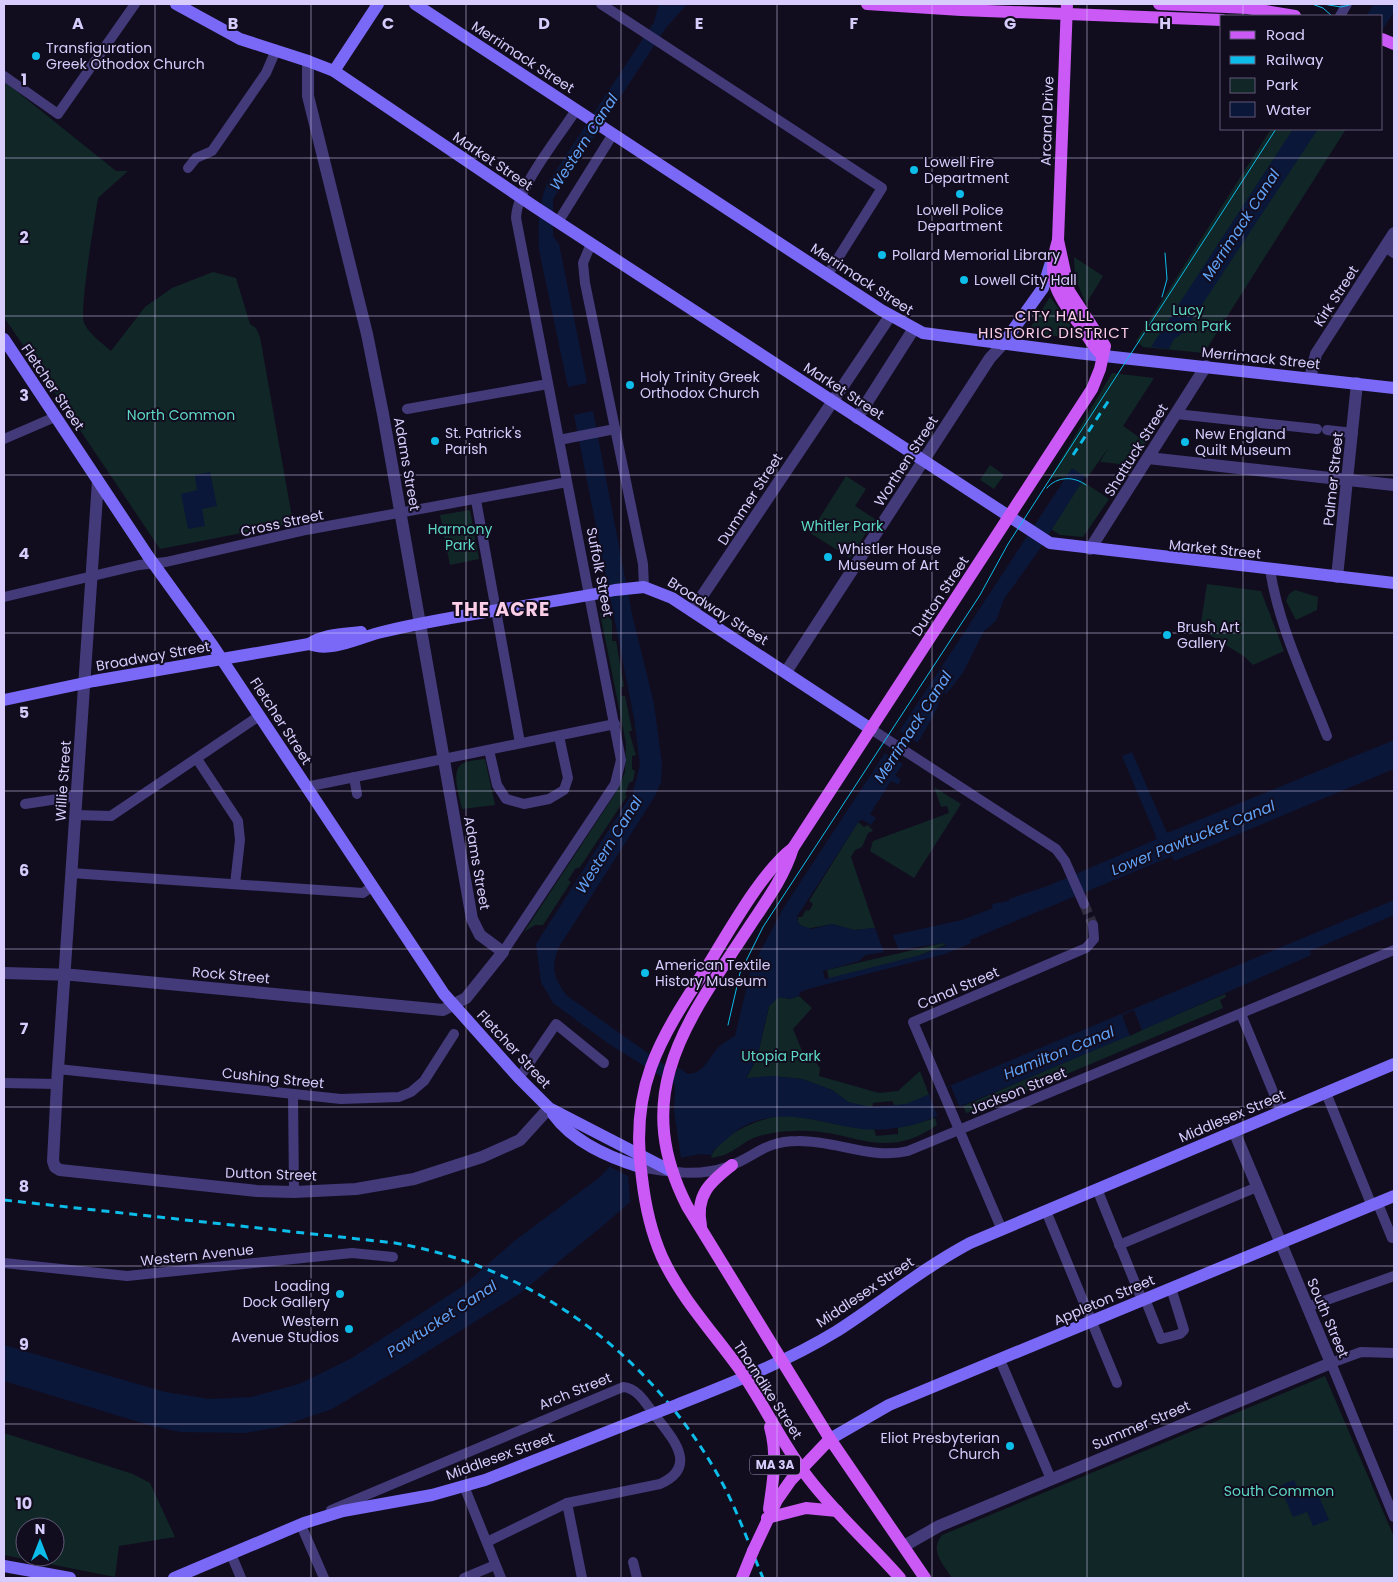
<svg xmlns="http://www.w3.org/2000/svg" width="1398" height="1582" font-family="Poppins,sans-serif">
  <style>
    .green { fill: #102627; fill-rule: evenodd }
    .water { fill: #0b1739; fill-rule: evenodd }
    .pier { fill: #120d1e }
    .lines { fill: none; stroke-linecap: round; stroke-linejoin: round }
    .minor-tunnel { stroke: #302a3f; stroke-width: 10; stroke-dasharray: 10 5; stroke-linecap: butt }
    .minor { stroke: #433a7a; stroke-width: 10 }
    .tertiary { stroke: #433a7a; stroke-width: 12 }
    .secondary { stroke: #7a69f7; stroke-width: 12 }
    .primary { stroke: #cb59f6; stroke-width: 12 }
    .tram { stroke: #0cbde9; stroke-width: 1 }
    .rail { stroke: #0cbde9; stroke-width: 3; stroke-dasharray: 8 6; stroke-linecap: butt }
    .secondary-bridge { stroke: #7a69f7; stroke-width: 12 }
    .primary-bridge { stroke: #cb59f6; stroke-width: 12 }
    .grid { fill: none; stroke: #d7ccfc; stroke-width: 1; stroke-opacity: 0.55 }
    .poi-dot { fill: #0cbde9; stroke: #120d1e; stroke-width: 2 }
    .labels { text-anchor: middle; stroke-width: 4; stroke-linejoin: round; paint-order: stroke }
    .shield { fill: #120d1e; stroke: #9c93b9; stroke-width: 1 }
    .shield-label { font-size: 12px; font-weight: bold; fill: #d7ccfc }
    .poi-label { font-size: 14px; fill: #d7ccfc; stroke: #120d1e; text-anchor: start }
    .street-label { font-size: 14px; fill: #d7ccfc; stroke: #120d1e }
    .park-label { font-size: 14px; fill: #5dd8c5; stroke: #120d1e }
    .water-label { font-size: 15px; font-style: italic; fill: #60a2f7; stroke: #120d1e }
    .neighbourhood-label { font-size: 15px; letter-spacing: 1px; fill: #fccee7; stroke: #120d1e }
    .district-label { font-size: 19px; font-weight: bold; letter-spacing: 1px; fill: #fccee7; stroke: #120d1e }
    .grid-label { font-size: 16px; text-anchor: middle; font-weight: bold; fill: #d7ccfc; stroke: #120d1e; stroke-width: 4; stroke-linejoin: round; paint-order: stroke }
  </style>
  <rect width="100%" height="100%" fill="#120d1e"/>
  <g class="green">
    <path d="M4,81L116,171H128L98,198C95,218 79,310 84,323C89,334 102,343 111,351L145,307L172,288L213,272L236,278L250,324L256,328L260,337L293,523L160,549L4,317Z"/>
    <polygon points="1271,129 1346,129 1204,353 1143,347 1136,341"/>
    <polygon points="1074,257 1103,276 1086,304 1075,278"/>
    <polygon points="1050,297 1075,332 1073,338 1038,334 1030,328"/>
    <path d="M1112,373L1154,378L1123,426L1146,442C1129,471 1132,464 1100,462L1109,447L1087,478L1079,475L1050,478Z"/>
    <polygon points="990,465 1004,475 994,489 980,480"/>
    <polygon points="846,476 866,489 855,506 875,519 850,558 810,533"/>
    <polygon points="1082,481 1109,499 1083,537 1060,535 1051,529"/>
    <polygon points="470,510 479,559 450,565 440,515"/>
    <polygon points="1207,584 1261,591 1284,651 1253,665 1245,657 1200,629"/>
    <polygon points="1295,590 1318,597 1317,610 1296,620 1286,601 1289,594"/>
    <polygon points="600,613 609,617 612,621 612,641 616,641 624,686 621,688 621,696 625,696 632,730 629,732 636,755 632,756 632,769 635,771 633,781 629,783 625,795 627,796 580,867 575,869 568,880 571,882 543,925 535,925 524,932 615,794 625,772 626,743"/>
    <path d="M485,759L495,805L462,809C460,798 450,771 462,764C468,760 478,760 485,759Z"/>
    <polygon points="934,787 961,804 914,878 870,851 873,841 949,813 947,806 941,807"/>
    <polygon points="858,822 864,827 868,825 873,831 868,833 862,847 855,850 851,857 875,928 854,930 832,924 806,929 798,923 798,917 802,917 806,910 809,911 813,904 809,901"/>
    <polygon points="943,943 947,944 921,955 829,979 827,970"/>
    <polygon points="1225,994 1226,997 1220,1000 1223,1008 982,1110 966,1113 963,1106"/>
    <polygon points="799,996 812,1008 793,1029 805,1058 811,1056 820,1068 819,1076 879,1093 898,1091 920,1071 929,1095 913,1103 895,1106 892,1101 873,1103 872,1108 848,1102 832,1090 802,1079 772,1076 746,1079 757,1058 770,1003 779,997 790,999"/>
    <path d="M779,1116C811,1115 842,1129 874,1129L876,1136L898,1134V1127L912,1125L935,1118L937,1125C881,1164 852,1127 794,1131C780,1131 761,1134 749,1140C734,1149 731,1155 711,1158C717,1136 758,1119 779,1116Z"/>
    <path d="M1325,1376L1394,1537V1578H952C943,1564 929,1551 942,1535Z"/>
    <path d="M4,1433L133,1474L150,1483L175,1537L119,1546L115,1577L4,1555ZM25,1527H55V1557H25Z"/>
  </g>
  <g class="water">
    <path d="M659,4H687L665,29L553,199V236L559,244L587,383L568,387L539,250C538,228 538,205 547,184L654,22Z"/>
    <polygon points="1374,4 1394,4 1394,12 1382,30 1382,16 1366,16"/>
    <polygon points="1293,129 1318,129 1184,332 1174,339 1169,349 1151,347"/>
    <path d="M593,411L632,614L654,704L662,764L661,782L655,796L559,947C550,968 554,977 566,995L676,1073L678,1067L688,1074C705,1074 710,1054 721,1045C725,1041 731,1039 735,1036L751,969L784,907L1072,468L1085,477L1037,553L1004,599L996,621L984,631L963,673L946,694L944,692C940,698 939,704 936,710C924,733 911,755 895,775L901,780L898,785L891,781L870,814L876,818L871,825L863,820L859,821L798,915L797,919L800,925L812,929L832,924L854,930L875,928L882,933L893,935L962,920L993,908L992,904L1009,901V899L1050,885L1157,839L1122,756L1132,752L1167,833L1394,740V769L1174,861L1172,856L970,940L971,943L945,954L808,989L800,992L799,996L790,999L779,997L769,1006L757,1058L746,1078L772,1076L802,1079L832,1090L848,1102L870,1107L906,1104L1394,900V915L1310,951L1311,955L1138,1032L925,1121C904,1128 883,1131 862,1129C823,1124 785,1106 746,1125C734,1131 724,1142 713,1151L712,1155L700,1154L680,1158L605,1224L519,1294L401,1368L332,1409L279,1427L246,1433L180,1432L152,1426L4,1381V1345L165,1392L210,1399L251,1397L299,1384L352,1358L463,1286L513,1242L600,1177L629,1145L674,1111L675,1085L609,1044L553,1003L541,982L536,944L633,792L640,765L634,718L574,415ZM943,943L947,945L921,955L825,979L823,971L859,961L865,955Z"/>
    <polygon points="210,472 217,506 202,509 205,526 188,529 181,494 197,490 195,475"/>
    <polygon points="1294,1480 1300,1494 1315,1487 1329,1520 1313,1526 1307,1512 1293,1517 1280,1486"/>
  </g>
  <g class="pier">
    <polygon points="900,731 918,743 904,765 885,753"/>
    <polygon points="875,928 892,933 900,953 885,955"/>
    <polygon points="1134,1010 1142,1030 1130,1036 1122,1015"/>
    <polygon points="951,1086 960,1108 938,1117 929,1095"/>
    <polygon points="674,1111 681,1158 630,1202 628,1176 610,1167 629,1145"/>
  </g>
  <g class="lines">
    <polyline class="minor-tunnel" points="1084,904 1093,925"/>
    <g class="minor">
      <polyline points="601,4 882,188 828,274"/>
      <polyline points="1340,16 1347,4"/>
      <polyline points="4,76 58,114 135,4"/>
      <polyline points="188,168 196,158 212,151 266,73 276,50"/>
      <polyline points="558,222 613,134"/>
      <polyline points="591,244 583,263 585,283 643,564 644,587"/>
      <polyline points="1385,247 1394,253"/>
      <polyline points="407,409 548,384"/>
      <polyline points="1176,414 1317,429"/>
      <polyline points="1327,430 1353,433"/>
      <polyline points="4,439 55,417"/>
      <polyline points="559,440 615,429"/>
      <polyline points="476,500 520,743"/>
      <path d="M1270,570C1279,627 1306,682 1327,736"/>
      <polyline points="4,597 139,565 166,562 306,530 567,482"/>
      <polyline points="871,729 1056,849 1065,861 1084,904"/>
      <polyline points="489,750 497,785 506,799 524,804 549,799 564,790 568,778 559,736"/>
      <polyline points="197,759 238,821 240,840 235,884"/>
      <polyline points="354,777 357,794"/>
      <polyline points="306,787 615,724"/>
      <polyline points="25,804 77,796"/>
      <polyline points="75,815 111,816 259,716"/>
      <polyline points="71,873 363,893 373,886"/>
      <path d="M503,952L615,784L621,760L516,218C517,187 559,137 576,110"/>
      <polyline points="1241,1014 1281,1111"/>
      <polyline points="58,1069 341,1099 399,1097 411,1092 424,1081 454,1034"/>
      <polyline points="519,1078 556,1024 604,1063"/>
      <polyline points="4,1083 57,1084"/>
      <polyline points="1326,1093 1372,1206"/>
      <polyline points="293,1094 294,1192"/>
      <path d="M640,1167C669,1172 699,1177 727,1167C756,1157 763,1141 798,1141C834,1140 872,1160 908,1151L1394,950"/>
      <polyline points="1097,1189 1142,1300"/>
      <polyline points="1378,1204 1392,1238"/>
      <polyline points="1046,1211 1117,1383"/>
      <polyline points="1002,1230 913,1022 1086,948 1094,939 1093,925"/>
      <polyline points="1119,1245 1257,1187"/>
      <polyline points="4,1263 127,1276 352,1253 393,1257"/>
      <polyline points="1145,1299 1161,1339 1180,1334 1184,1330 1171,1288"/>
      <polyline points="1307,1307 1394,1276"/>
      <polyline points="1394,1353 1361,1352 1331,1363 1394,1517"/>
      <polyline points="1000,1360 1051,1479"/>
      <polyline points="464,1486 501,1578"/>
      <polyline points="567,1503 582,1578"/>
      <path d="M331,1510L623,1387C639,1388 647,1406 657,1418C674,1440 698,1467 660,1484L567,1503L487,1542"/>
      <polyline points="301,1525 324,1578"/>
      <polyline points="231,1554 241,1578"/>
      <polyline points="633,1562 637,1578"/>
      <polyline points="464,1578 495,1565"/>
    </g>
    <g class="tertiary">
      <polyline points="1310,378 1316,354 1394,233"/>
      <polyline points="857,418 913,330"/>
      <polyline points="1148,458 1394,485"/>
      <polyline points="98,481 57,1084 53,1161 55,1167 60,1170 257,1191 294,1192 356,1189 414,1179 482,1157 520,1140 549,1108"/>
      <polyline points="1090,549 1206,366"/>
      <polyline points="1337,577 1357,383"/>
      <polyline points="692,611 890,316"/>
      <polyline points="786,672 990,358 1003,344"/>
      <polyline points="4,973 73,975 443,1010 466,998 503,952 480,935 472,919 383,414 367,334 308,96 308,61"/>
      <polyline points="904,1546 939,1526 1331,1363 1234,1131"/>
    </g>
    <g class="secondary">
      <polyline points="176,4 240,39 308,61 334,71 535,207 1050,543 1394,583"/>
      <polyline points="415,4 881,310 923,333 1077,353 1394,388"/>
      <polyline points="334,71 378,4"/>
      <polyline points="4,339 148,556 213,646 444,994 519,1078 549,1108 673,1172"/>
      <polyline points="1003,344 1043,288 1052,259"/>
      <path d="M309,644C332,653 360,637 382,632C459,613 538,606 615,590L644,587L672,598L871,729"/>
      <path d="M4,700L94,681L309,644C324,634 343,634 361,632"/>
      <path d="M553,1114C573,1142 608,1157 640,1167"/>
      <path d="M679,1404C732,1383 788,1361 837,1331C882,1302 923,1268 970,1243L1394,1064"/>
      <polyline points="830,1439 889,1405 1394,1196"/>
      <polyline points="4,1566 70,1578"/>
      <polyline points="174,1578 304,1523 343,1511 432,1495 485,1480 645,1417"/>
    </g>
    <g class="primary">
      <polyline points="867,4 961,10 1222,20"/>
      <path d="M1067,4L1058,240C1045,282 1058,295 1082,328C1089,338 1093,347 1103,356"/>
      <polyline points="1159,4 1248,8 1295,16"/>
      <polyline points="1382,39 1394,44"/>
      <path d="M793,848C761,872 727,935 705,970C658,1041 629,1089 642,1178C645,1204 651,1232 662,1257C681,1298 712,1331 738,1367C764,1403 782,1445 810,1480C837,1515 871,1545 900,1578"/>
      <path d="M701,1226C695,1195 710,1182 732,1165"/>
      <path d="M769,1509C773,1481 778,1455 770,1427"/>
      <polyline points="767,1518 806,1508 837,1511"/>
      <polyline points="753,1551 777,1500 791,1480 830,1439"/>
      <path d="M925,1578L830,1439L687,1206C628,1090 690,1018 751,924C767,900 784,877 793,848L1092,389L1100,369L1105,346L1069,291L1058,240"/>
    </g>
    <g class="tram">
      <polyline points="1312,4 1323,8 1332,16"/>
      <polyline points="1323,4 1341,7 1353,4"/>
      <polyline points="1162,297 1167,279 1165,253"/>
      <path d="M1047,488C1057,476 1074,476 1086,485"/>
      <polyline points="728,1025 740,973 763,927 980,595 1008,544 1276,129"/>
    </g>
    <g class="rail">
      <polyline points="1073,455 1109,400"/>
      <path d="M4,1200L395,1243C534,1267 651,1355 719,1477C737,1509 749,1545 763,1578"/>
    </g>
    <polyline class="secondary-bridge" points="645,1417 679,1404"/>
    <polyline class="primary-bridge" points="742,1578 753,1551"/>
  </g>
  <path class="grid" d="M155,4V1578M311,4V1578M466,4V1578M621,4V1578M777,4V1578M932,4V1578M1087,4V1578M1243,4V16M1243,129V1578M4,158H1394M4,316H1394M4,475H1394M4,633H1394M4,791H1394M4,949H1394M4,1107H1394M4,1266H1394M4,1424H1394"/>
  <g class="poi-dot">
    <circle cx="36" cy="56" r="5"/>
    <circle cx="914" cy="170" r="5"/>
    <circle cx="960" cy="194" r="5"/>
    <circle cx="882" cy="255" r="5"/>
    <circle cx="964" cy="280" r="5"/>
    <circle cx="630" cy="385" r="5"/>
    <circle cx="435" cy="441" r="5"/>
    <circle cx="1185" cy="442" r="5"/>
    <circle cx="828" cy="557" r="5"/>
    <circle cx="1167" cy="635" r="5"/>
    <circle cx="645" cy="973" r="5"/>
    <circle cx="340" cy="1294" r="5"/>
    <circle cx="349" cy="1329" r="5"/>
    <circle cx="1010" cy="1446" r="5"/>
  </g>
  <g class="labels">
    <rect class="shield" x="750" y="1455.5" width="50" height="19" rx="4"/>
    <g class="shield-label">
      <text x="775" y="1469">MA 3A</text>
    </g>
    <g class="poi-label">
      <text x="46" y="53">Transfiguration<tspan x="46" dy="16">Greek Othodox Church</tspan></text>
      <text x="924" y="167">Lowell Fire<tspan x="924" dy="16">Department</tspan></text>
      <text x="960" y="215" text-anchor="middle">Lowell Police<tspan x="960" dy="16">Department</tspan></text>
      <text x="892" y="260">Pollard Memorial Library</text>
      <text x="974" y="285">Lowell City Hall</text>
      <text x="640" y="382">Holy Trinity Greek<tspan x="640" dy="16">Orthodox Church</tspan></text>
      <text x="445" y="438">St. Patrick's<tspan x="445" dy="16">Parish</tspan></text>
      <text x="1195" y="439">New England<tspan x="1195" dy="16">Quilt Museum</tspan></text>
      <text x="838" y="554">Whistler House<tspan x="838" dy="16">Museum of Art</tspan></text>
      <text x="1177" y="632">Brush Art<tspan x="1177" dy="16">Gallery</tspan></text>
      <text x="655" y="970">American Textile<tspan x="655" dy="16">History Museum</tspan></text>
      <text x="330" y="1291" text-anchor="end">Loading<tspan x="330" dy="16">Dock Gallery</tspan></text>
      <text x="339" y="1326" text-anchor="end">Western<tspan x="339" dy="16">Avenue Studios</tspan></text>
      <text x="1000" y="1443" text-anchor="end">Eliot Presbyterian<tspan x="1000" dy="16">Church</tspan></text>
    </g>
    <g class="street-label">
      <text transform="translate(523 57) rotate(33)" y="5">Merrimack Street</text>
      <text transform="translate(1047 121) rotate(-88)" y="5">Arcand Drive</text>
      <text transform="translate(493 161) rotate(34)" y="5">Market Street</text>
      <text transform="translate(862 279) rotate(33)" y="5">Merrimack Street</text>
      <text transform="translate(1336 296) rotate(-57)" y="5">Kirk Street</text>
      <text transform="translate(1261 358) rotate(6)" y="5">Merrimack Street</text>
      <text transform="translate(53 387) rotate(56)" y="5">Fletcher Street</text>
      <text transform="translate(844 391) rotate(33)" y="5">Market Street</text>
      <text transform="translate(1136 450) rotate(-58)" y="5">Shattuck Street</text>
      <text transform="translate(906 461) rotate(-57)" y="5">Worthen Street</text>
      <text transform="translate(407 464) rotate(80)" y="5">Adams Street</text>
      <text transform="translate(1333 479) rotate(-84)" y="5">Palmer Street</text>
      <text transform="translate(750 499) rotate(-57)" y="5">Dummer Street</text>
      <text transform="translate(282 523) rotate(-12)" y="5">Cross Street</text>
      <text transform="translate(1215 549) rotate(6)" y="5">Market Street</text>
      <text transform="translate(600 572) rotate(79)" y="5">Suffolk Street</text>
      <text transform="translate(940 596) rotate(-57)" y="5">Dutton Street</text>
      <text transform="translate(718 611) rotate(32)" y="5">Broadway Street</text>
      <text transform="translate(153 656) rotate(-10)" y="5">Broadway Street</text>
      <text transform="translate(281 721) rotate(57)" y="5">Fletcher Street</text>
      <text transform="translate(63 781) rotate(-86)" y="5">Willie Street</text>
      <text transform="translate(477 863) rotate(80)" y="5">Adams Street</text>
      <text transform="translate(231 975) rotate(5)" y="5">Rock Street</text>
      <text transform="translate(958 988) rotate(-23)" y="5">Canal Street</text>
      <text transform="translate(514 1049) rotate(47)" y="5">Fletcher Street</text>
      <text transform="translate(273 1078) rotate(6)" y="5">Cushing Street</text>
      <text transform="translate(1018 1091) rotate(-22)" y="5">Jackson Street</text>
      <text transform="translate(1232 1116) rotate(-23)" y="5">Middlesex Street</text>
      <text transform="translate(271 1174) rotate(2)" y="5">Dutton Street</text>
      <text transform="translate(197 1255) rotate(-6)" y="5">Western Avenue</text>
      <text transform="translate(865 1292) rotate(-34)" y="5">Middlesex Street</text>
      <text transform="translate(1104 1300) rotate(-23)" y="5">Appleton Street</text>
      <text transform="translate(1328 1318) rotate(67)" y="5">South Street</text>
      <text transform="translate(768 1390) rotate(57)" y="5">Thorndike Street</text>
      <text transform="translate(575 1391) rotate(-22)" y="5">Arch Street</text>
      <text transform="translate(1141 1425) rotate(-23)" y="5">Summer Street</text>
      <text transform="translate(500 1456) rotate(-20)" y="5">Middlesex Street</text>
    </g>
    <g class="park-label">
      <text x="1188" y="315">Lucy<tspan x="1188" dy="16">Larcom Park</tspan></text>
      <text x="181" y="420">North Common</text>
      <text x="842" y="531">Whitler Park</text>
      <text x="460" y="534">Harmony<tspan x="460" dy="16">Park</tspan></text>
      <text x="781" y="1061">Utopia Park</text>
      <text x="1279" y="1496">South Common</text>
    </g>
    <g class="water-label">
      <text transform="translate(584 142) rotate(-57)" y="5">Western Canal</text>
      <text transform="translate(1241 225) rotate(-57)" y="5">Merrimack Canal</text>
      <text transform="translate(913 727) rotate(-57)" y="5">Merrimack Canal</text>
      <text transform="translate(1193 838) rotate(-22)" y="5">Lower Pawtucket Canal</text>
      <text transform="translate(609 845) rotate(-58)" y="5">Western Canal</text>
      <text transform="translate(1059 1053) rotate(-22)" y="5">Hamilton Canal</text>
      <text transform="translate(442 1319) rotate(-33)" y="5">Pawtucket Canal</text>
    </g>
    <g class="neighbourhood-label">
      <text x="1054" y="321">CITY HALL<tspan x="1054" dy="17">HISTORIC DISTRICT</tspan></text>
    </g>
    <g class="district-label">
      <text x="501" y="616">THE ACRE</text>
    </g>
  </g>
  <g class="grid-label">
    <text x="78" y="29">A</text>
    <text x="233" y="29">B</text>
    <text x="388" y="29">C</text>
    <text x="544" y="29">D</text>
    <text x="699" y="29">E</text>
    <text x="854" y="29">F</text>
    <text x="1010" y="29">G</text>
    <text x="1165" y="29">H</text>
    <text x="24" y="85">1</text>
    <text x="24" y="243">2</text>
    <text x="24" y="401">3</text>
    <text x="24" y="559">4</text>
    <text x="24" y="718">5</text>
    <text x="24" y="876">6</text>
    <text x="24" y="1034">7</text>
    <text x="24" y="1192">8</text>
    <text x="24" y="1350">9</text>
    <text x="24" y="1509">10</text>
  </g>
  <rect width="1398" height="1582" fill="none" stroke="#d7ccfc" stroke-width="10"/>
  <rect x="1220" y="15" width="162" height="115" fill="#120d1e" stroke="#615977"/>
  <rect x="1230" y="31" width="25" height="8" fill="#cb59f6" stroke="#615977"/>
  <text x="1266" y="40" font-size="15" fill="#d7ccfc">Road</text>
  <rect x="1230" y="56" width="25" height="8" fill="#0cbde9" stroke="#615977"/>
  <text x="1266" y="65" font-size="15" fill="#d7ccfc">Railway</text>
  <rect x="1230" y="78" width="25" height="15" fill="#102627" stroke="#615977"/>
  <text x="1266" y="90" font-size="15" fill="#d7ccfc">Park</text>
  <rect x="1230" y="102" width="25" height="15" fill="#0b1739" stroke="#615977"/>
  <text x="1266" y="115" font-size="15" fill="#d7ccfc">Water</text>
  <g transform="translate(40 1542)"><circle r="24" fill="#120d1e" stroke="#615977"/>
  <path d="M0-4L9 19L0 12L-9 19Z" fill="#0cbde9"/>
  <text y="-8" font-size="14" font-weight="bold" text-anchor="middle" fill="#d7ccfc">N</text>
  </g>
</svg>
